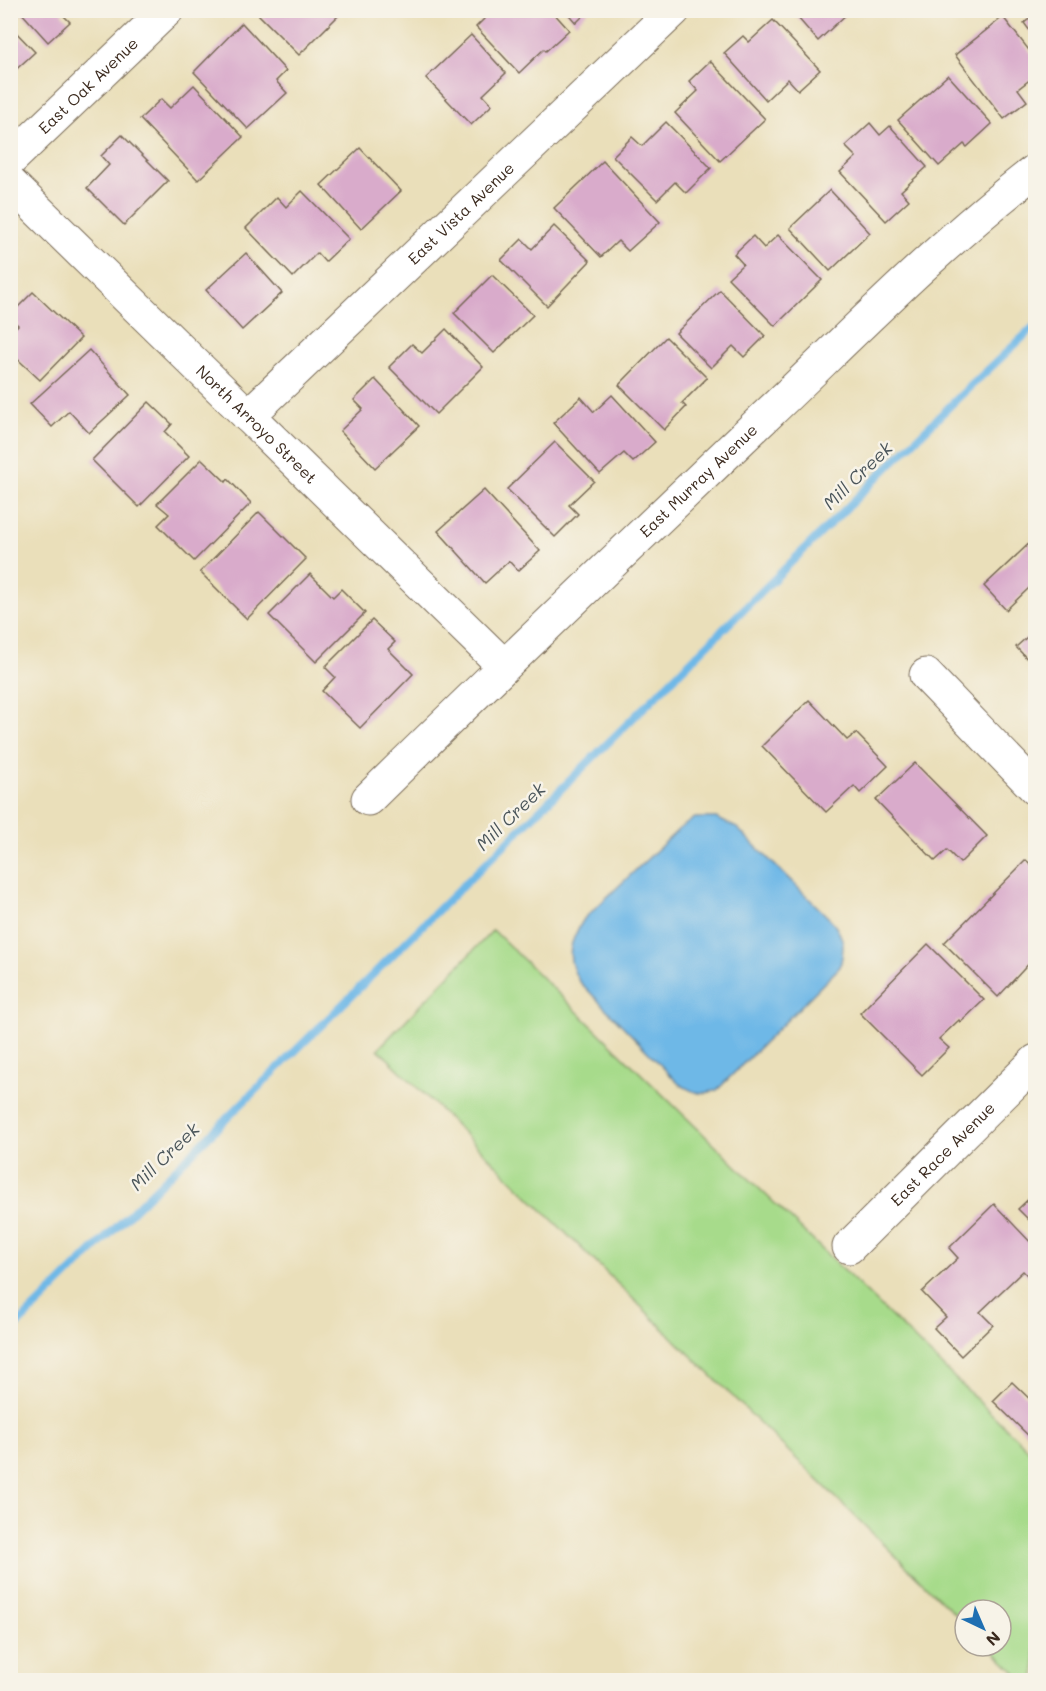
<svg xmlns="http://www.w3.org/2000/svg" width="1046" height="1691" font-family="Mali,sans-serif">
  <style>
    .green { fill: #a7db8b; stroke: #718254; stroke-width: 1.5 }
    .water { fill: #6eb8e7; stroke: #547182; stroke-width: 1.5 }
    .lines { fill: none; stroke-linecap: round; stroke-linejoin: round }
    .stream { stroke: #6eb8e7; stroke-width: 8 }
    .building { fill: #d9abcb }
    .minor-casing { stroke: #786955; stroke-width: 35 }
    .minor { stroke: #fff; stroke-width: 33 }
    .labels { text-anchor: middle; stroke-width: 5; stroke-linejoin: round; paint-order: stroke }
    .street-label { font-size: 16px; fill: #3b2a1e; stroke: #f7f3e8 }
    .water-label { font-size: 18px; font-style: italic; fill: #4a555a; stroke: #f7f3e8 }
  </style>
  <rect width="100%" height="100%" fill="#f7f3e8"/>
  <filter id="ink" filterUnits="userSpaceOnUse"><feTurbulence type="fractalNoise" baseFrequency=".0167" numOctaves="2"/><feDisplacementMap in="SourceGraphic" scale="12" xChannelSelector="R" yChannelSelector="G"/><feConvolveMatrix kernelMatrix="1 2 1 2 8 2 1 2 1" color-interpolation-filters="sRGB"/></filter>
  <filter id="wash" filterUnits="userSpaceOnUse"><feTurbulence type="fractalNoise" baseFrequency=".008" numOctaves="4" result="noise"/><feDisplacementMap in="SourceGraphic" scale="24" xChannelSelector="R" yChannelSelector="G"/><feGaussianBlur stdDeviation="1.35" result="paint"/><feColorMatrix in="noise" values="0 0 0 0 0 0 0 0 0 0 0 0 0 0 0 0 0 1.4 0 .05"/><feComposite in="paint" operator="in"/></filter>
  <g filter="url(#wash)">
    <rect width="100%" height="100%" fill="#eadfba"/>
    <polygon class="green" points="493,930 1035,1456 1035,1680 1023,1680 988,1646 1001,1646 1001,1610 965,1610 965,1624 378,1049"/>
    <path class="water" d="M695,818H716L737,828L832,921C845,940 845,944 840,967L717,1090C699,1096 695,1093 679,1084L579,981C565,957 569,942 584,919L679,829Z"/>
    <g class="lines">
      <polyline class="stream" points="10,1332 959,397 1036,325"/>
    </g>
    <g id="blocks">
      <g class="building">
        <polygon points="19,10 64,10 61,13 70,22 48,42"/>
        <polygon points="257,10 332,10 338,16 299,55 256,12"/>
        <polygon points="493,10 551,10 569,30 546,51 544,49 519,73 476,27"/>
        <polygon points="565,10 589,10 576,23"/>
        <polygon points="791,10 851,10 818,41"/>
        <polygon points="1036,14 1036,39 1024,23"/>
        <polygon points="1003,17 1036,59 1036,75 1018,89 1027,101 1004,119 955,55"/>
        <polygon points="773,20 820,70 798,90 788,79 766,100 724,53 743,36 749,42"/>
        <polygon points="242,23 286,71 276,81 287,93 248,129 194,72"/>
        <polygon points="10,26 35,52 10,75"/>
        <polygon points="471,35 506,73 483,95 492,105 471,125 426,78"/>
        <polygon points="710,61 765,119 720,161 675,113 698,91 689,81"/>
        <polygon points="948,75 992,124 967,147 964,144 939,166 898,120"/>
        <polygon points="194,85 243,137 198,180 140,119 161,99 170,108"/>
        <polygon points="666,122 711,168 686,193 675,182 657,200 613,156 632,137 642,146"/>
        <polygon points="870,123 880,135 890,126 927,167 901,191 909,200 886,221 840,172 856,157 845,146"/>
        <polygon points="122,135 168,181 124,225 87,188 109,165 101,156"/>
        <polygon points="360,148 401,191 361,229 321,185"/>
        <polygon points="603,161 660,222 628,251 618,241 601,257 554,208"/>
        <polygon points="830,190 870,233 830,271 790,228"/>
        <polygon points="302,191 349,239 325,262 317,253 293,277 246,228 277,197 286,207"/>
        <polygon points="554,226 590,261 547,306 501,260 522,239 532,249"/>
        <polygon points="778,235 822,280 775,326 728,278 743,264 734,254 753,236 764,248"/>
        <polygon points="246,253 282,293 242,330 206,290"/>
        <polygon points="492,275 533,315 494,353 454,313"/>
        <polygon points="720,290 765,336 744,357 733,346 711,368 676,333"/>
        <polygon points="33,292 81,338 40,380 10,352 10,333 18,325 10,318 10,315"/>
        <polygon points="446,329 483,367 436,414 389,367 412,344 422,353"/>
        <polygon points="666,337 707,378 682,403 686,407 664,430 619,385"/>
        <polygon points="89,350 130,395 89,433 69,411 52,427 30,404"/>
        <polygon points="375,379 419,426 375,468 340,431 363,409 354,400"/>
        <polygon points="612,395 655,442 633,462 624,453 600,474 553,423 581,397 594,412"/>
        <polygon points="149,402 172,424 165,432 189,456 139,507 92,460"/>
        <polygon points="555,442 594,481 569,505 578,514 555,537 507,489"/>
        <polygon points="202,459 226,482 228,479 251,503 194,561 158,525 169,514 157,504"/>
        <polygon points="484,490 540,551 518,571 509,561 485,583 438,531"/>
        <polygon points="259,512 306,559 247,619 200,572"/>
        <polygon points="1036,537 1036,596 1029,588 1006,610 984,586"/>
        <polygon points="310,574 333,597 341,589 365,613 316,662 269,615"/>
        <polygon points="372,620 395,642 388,649 413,674 360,728 322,691 335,677 325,667"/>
        <polygon points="1036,629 1036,668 1016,647"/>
        <polygon points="809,700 847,740 856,733 888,766 860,793 854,786 826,812 762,746"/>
        <polygon points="915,763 987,836 960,863 947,850 935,861 876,800"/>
        <polygon points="1026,860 1036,869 1036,956 998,997 944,943"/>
        <polygon points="928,944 984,1000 961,1022 959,1020 939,1039 949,1048 922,1075 860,1013"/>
        <polygon points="1036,1192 1036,1227 1018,1209"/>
        <polygon points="994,1204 1036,1248 1036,1279 1033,1281 1023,1271 980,1312 993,1325 961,1356 934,1328 946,1317 922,1292 958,1258 949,1248"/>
        <polygon points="1012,1382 1036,1405 1036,1443 993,1401"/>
      </g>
    </g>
  </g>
  <g filter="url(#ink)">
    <use href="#blocks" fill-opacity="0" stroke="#786955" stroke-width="1.5"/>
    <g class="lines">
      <g class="minor-casing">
        <g id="minor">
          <path id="s1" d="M10,160L167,10"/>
          <path id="s2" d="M10,183L503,665"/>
          <path id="s3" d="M248,416L674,10"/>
          <polyline points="926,675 1036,789"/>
          <path id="s4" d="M368,799C500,669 635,541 770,412C856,330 941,243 1036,170"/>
          <path id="s5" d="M849,1247L1036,1061"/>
        </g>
      </g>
      <use href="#minor" class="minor"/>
    </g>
  </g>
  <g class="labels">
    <g class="street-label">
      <text dy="6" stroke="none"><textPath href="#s1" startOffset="108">East Oak Avenue</textPath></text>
      <text dy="6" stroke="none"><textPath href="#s3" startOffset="294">East Vista Avenue</textPath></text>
      <text dy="6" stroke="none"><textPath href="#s2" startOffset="345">North Arroyo Street</textPath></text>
      <text dy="6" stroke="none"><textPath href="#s4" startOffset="459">East Murray Avenue</textPath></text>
      <text dy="6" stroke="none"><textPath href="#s5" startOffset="132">East Race Avenue</textPath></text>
    </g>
    <g class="water-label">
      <text transform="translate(858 476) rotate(-44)" y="6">Mill Creek</text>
      <text transform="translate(511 817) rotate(-44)" y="6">Mill Creek</text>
      <text transform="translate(165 1157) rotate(-44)" y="6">Mill Creek</text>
    </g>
  </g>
  <rect width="1046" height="1691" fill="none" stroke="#f7f3e8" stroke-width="36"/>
  <g transform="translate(983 1628) rotate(136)"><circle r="28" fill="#f7f3e8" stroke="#aca397" stroke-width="1.5"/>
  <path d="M0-4.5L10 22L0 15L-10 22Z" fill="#1f6fb2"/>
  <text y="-9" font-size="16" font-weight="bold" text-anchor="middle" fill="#3b2a1e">N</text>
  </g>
</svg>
